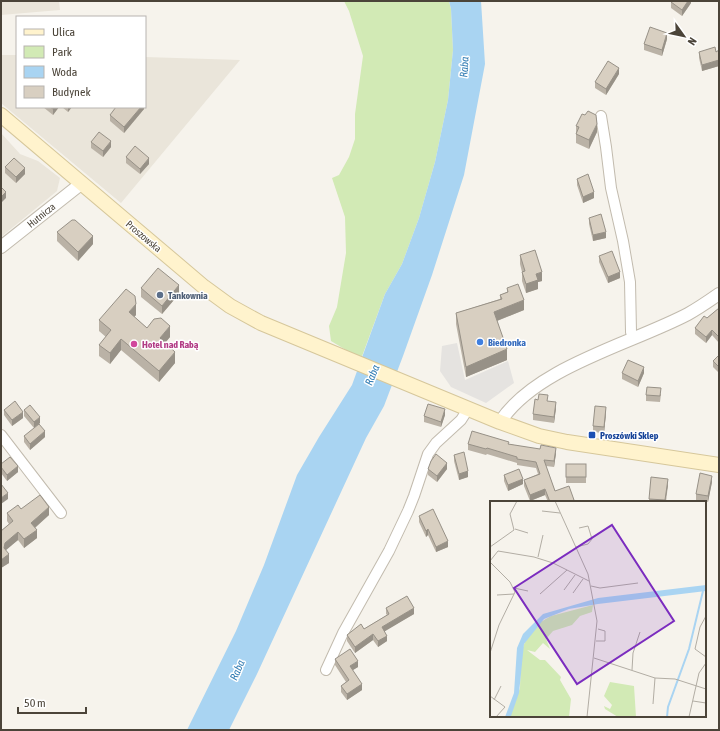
<svg xmlns="http://www.w3.org/2000/svg" width="720" height="731" font-family="'Asap Condensed',sans-serif">
  <style>
    .residential { fill: #eae5da }
    .green { fill: #d2eab5 }
    .parking { fill: #e5e3e0 }
    .water { fill: #a9d4f2 }
    .lines { fill: none; stroke-linecap: round; stroke-linejoin: round }
    .minor-casing { stroke: #c2bbae; stroke-width: 12 }
    .tertiary-casing { stroke: #c2bbae; stroke-width: 14 }
    .secondary-casing { stroke: #d6c79b; stroke-width: 16 }
    .minor { stroke: #fff; stroke-width: 10 }
    .tertiary { stroke: #fff; stroke-width: 12 }
    .secondary { stroke: #fff3cd; stroke-width: 14 }
    .wall { fill: #bab2a6 }
    .shaded-wall { fill: #979187 }
    .building { fill: #d8cfc1; stroke: #979187 }
    .service-dot { fill: #5c6f8a; stroke: #fff; stroke-width: 1.5 }
    .shop-dot { fill: #3f7fe0; stroke: #fff; stroke-width: 1.5 }
    .hotel-dot { fill: #d1479c; stroke: #fff; stroke-width: 1.5 }
    .transit-dot { fill: #1a4fb4; stroke: #fff; stroke-width: 1.5 }
    .labels { text-anchor: middle; stroke-width: 3; stroke-linejoin: round; paint-order: stroke }
    .street-label { font-size: 10px; fill: #4b4439; stroke: #fff }
    .service-label { font-size: 10px; font-weight: bold; fill: #4e5e75; stroke: #fff; text-anchor: start }
    .shop-label { font-size: 10px; font-weight: bold; fill: #366cbe; stroke: #fff; text-anchor: start }
    .hotel-label { font-size: 10px; font-weight: bold; fill: #b23c85; stroke: #fff; text-anchor: start }
    .transit-label { font-size: 10px; font-weight: bold; fill: #164399; stroke: #fff; text-anchor: start }
    .water-label { font-size: 11px; font-style: italic; fill: #2e7ab2; stroke: #fff }
    .inset-river { fill: none; stroke: #a9d4f2; stroke-width: 2 }
    .inset-road { fill: none; stroke: #b2ada4; stroke-width: 1 }
    .view { fill: #7b2cbf; fill-opacity: 0.15; stroke: #7b2cbf; stroke-width: 2 }
    .inset-edge { fill: none; stroke: #4b4439; stroke-width: 2 }
  </style>
  <rect width="100%" height="100%" fill="#f6f3ec"/>
  <g class="residential">
    <polygon points="1,1 59,1 60,10 1,15"/>
    <polygon points="1,55 17,55 17,107 145,107 145,57 240,60 121,203 1,103"/>
    <polygon points="1,133 20,154 38,161 60,178 57,191 1,237"/>
  </g>
  <polygon class="green" points="344,1 449,1 451,9 453,50 448,100 435,162 419,218 402,264 385,294 361,359 331,341 329,326 337,307 346,253 345,217 332,178 339,175 349,157 355,139 355,114 363,56 349,11"/>
  <polygon class="parking" points="457,343 465,380 508,361 514,383 486,403 451,387 440,371 442,346"/>
  <polygon class="water" points="449,1 481,1 485,64 464,175 432,275 403,356 384,406 366,438 257,674 229,730 187,730 236,631 264,565 297,475 319,437 352,385 385,294 402,264 419,218 435,162 448,100 453,50 451,9"/>
  <g class="lines">
    <g class="minor-casing">
      <g id="minor">
        <polyline points="601,116 606,147 611,188 623,241 630,282 631,332 633,338"/>
        <polyline points="1,435 61,513"/>
        <polyline points="326,670 343,633 389,551 408,511 414,496 428,454 436,443 461,420 468,409"/>
      </g>
    </g>
    <g class="tertiary-casing">
      <g id="tertiary">
        <polyline points="1,247 82,183"/>
        <path d="M500,422C536,367 631,344 688,314C699,308 709,301 719,294"/>
      </g>
    </g>
    <g class="secondary-casing">
      <polyline id="secondary" points="1,115 204,287 230,306 261,323 500,422 539,436 567,442 719,465"/>
    </g>
    <use href="#minor" class="minor"/>
    <use href="#tertiary" class="tertiary"/>
    <use href="#secondary" class="secondary"/>
  </g>
  <g class="wall">
    <polygon points="691,1 691,3 682,16 671,8 671,2"/>
    <polygon points="667,39 662,56 644,50 644,44"/>
    <polygon points="719,50 719,66 702,71 699,58 699,52 716,52"/>
    <polygon points="619,74 606,95 595,88 595,82"/>
    <polygon points="43,107 59,107 53,115"/>
    <polygon points="62,107 72,107 68,112"/>
    <polygon points="144,107 144,109 124,133 110,121 110,115"/>
    <polygon points="576,126 597,132 589,149 576,143"/>
    <polygon points="91,142 111,147 103,157 91,148"/>
    <polygon points="126,157 149,164 140,174 126,163"/>
    <polygon points="5,167 25,174 16,183 5,173"/>
    <polygon points="577,179 594,198 583,203 577,185"/>
    <polygon points="589,218 606,238 593,241 589,224"/>
    <polygon points="57,232 93,244 78,261 57,241"/>
    <polygon points="520,255 542,281 538,282 538,289 526,293 522,281 522,272 520,264"/>
    <polygon points="599,256 620,278 608,283 599,262"/>
    <polygon points="141,288 179,294 162,314 141,297"/>
    <polygon points="507,288 524,310 497,321 507,360 466,377 456,324 456,313 500,299 500,295 507,292"/>
    <polygon points="719,308 719,343 712,335 706,343 695,334 695,328"/>
    <polygon points="136,315 134,317 147,328 170,337 165,343 175,363 159,382 121,350 110,364 99,356 99,345 106,337 99,331 99,320"/>
    <polygon points="719,355 719,373 713,367 713,361"/>
    <polygon points="622,373 644,373 638,387 622,379"/>
    <polygon points="661,394 660,402 646,401 646,395"/>
    <polygon points="556,408 554,423 533,420 533,414"/>
    <polygon points="4,410 23,418 12,426 4,415"/>
    <polygon points="24,410 40,423 34,428 24,416"/>
    <polygon points="606,413 604,433 593,432 593,426"/>
    <polygon points="445,415 441,427 424,422 424,416"/>
    <polygon points="24,436 45,437 30,450 24,442"/>
    <polygon points="468,444 509,444 556,453 554,467 546,466 555,491 574,502 548,502 545,495 530,501 524,486 524,480 538,474 536,468 517,465 517,463 487,454 486,455 468,450"/>
    <polygon points="454,455 468,477 459,480 454,461"/>
    <polygon points="1,464 18,472 7,481 1,473"/>
    <rect x="566" y="464" width="20" height="19"/>
    <polygon points="428,469 447,469 437,482 428,475"/>
    <polygon points="504,475 523,484 508,491 504,481"/>
    <polygon points="712,482 708,502 696,500 696,494"/>
    <polygon points="668,485 666,502 649,502 649,499"/>
    <polygon points="21,509 49,515 35,528 37,538 24,548 18,540 5,550 9,563 1,568 1,531 9,524 7,521 7,513"/>
    <polygon points="419,516 448,547 436,552 428,535 426,537 419,522"/>
    <polygon points="386,608 414,614 384,631 387,641 378,647 373,640 355,653 347,641 347,635 364,629 387,615 386,614"/>
    <polygon points="335,659 358,667 352,670 362,690 347,700 341,692 341,686 346,682 335,665"/>
  </g>
  <g class="shaded-wall">
    <polygon points="688,1 691,1 691,3 682,16 682,10"/>
    <polygon points="667,33 667,39 662,56 662,50"/>
    <polygon points="719,60 719,66 702,71 702,65"/>
    <polygon points="619,68 619,74 606,95 606,89"/>
    <polygon points="55,107 59,107 53,115 53,109"/>
    <polygon points="68,107 72,107 68,112"/>
    <polygon points="141,107 144,107 144,109 124,133 124,127"/>
    <polygon points="597,124 597,132 589,149 589,140"/>
    <polygon points="111,141 111,147 103,157 103,151"/>
    <polygon points="149,158 149,164 140,174 140,169"/>
    <polygon points="25,168 25,174 16,183 16,177"/>
    <polygon points="6,192 6,198 1,203 1,197"/>
    <polygon points="594,192 594,198 583,203 583,197"/>
    <polygon points="606,232 606,238 593,241 593,235"/>
    <polygon points="93,236 93,244 78,261 78,252"/>
    <polygon points="542,272 542,281 538,282 538,289 526,293 526,284 536,274"/>
    <polygon points="620,272 620,278 608,283 608,277"/>
    <polygon points="179,285 179,294 162,314 162,306"/>
    <polygon points="524,300 524,310 494,322 494,312"/>
    <polygon points="136,304 136,315 129,323 129,312"/>
    <polygon points="170,326 170,337 160,349 160,338"/>
    <polygon points="712,330 712,335 706,343 706,337"/>
    <polygon points="121,339 121,350 110,364 110,353"/>
    <polygon points="507,349 507,360 466,377 466,367"/>
    <polygon points="175,352 175,363 159,382 159,371"/>
    <polygon points="644,367 644,373 638,387 638,381"/>
    <polygon points="556,402 556,408 554,423 554,417"/>
    <polygon points="606,407 606,413 604,433 604,427"/>
    <polygon points="445,409 445,415 441,427 441,422"/>
    <polygon points="23,412 23,418 12,426 12,420"/>
    <polygon points="40,417 40,423 34,428 34,422"/>
    <polygon points="45,431 45,437 30,450 30,444"/>
    <polygon points="556,448 556,453 554,467 554,461"/>
    <polygon points="447,463 447,469 437,482 437,476"/>
    <polygon points="18,466 18,472 7,481 7,475"/>
    <polygon points="468,471 468,477 459,480 459,474"/>
    <polygon points="712,476 712,482 708,502 708,496"/>
    <polygon points="523,479 523,484 508,491 508,485"/>
    <polygon points="668,479 668,485 665,502 665,500"/>
    <polygon points="545,489 545,495 530,501 530,495"/>
    <polygon points="8,493 8,499 1,504 1,498"/>
    <polygon points="49,507 49,515 31,531 31,523"/>
    <polygon points="428,529 428,535 426,537 426,531"/>
    <polygon points="37,530 37,538 24,548 24,539"/>
    <polygon points="18,532 18,540 5,551 4,548 5,543"/>
    <polygon points="448,541 448,547 436,552 436,547"/>
    <polygon points="9,554 9,563 1,568 1,560"/>
    <polygon points="414,608 414,614 382,633 382,627"/>
    <polygon points="373,634 373,640 355,653 355,647"/>
    <polygon points="387,636 387,641 378,647 378,641"/>
    <polygon points="358,661 358,667 350,672 350,666"/>
    <polygon points="362,684 362,690 347,700 347,694"/>
  </g>
  <g class="building">
    <polygon points="671,1 688,1 682,10 671,2"/>
    <polygon points="650,27 667,33 662,50 644,44"/>
    <polygon points="715,47 716,52 719,50 719,60 702,65 699,52"/>
    <polygon points="608,61 619,68 606,89 595,82"/>
    <polygon points="50,107 55,107 53,109"/>
    <polygon points="116,107 141,107 124,127 110,115"/>
    <polygon points="588,111 596,115 597,124 589,140 576,134 579,127 576,126 582,114 585,115"/>
    <polygon points="99,132 111,141 103,151 91,142"/>
    <polygon points="135,146 149,158 140,169 126,157"/>
    <polygon points="14,158 25,168 16,177 5,167"/>
    <polygon points="588,174 594,192 583,197 577,179"/>
    <polygon points="1,187 6,192 1,197"/>
    <polygon points="601,214 606,232 593,235 589,218"/>
    <polygon points="72,220 75,220 93,236 78,252 57,232"/>
    <polygon points="535,250 542,272 536,274 538,280 526,284 522,272 525,271 520,255"/>
    <polygon points="612,251 620,272 608,277 599,256"/>
    <polygon points="158,268 179,285 162,306 141,288"/>
    <polygon points="518,284 524,300 494,312 507,349 466,367 456,313 502,299 500,295 508,292 507,288"/>
    <polygon points="126,289 135,296 136,304 129,312 147,328 154,319 161,318 170,326 160,338 175,352 159,371 121,339 110,353 99,345 111,330 99,320"/>
    <polygon points="719,308 719,337 712,330 706,337 695,328 704,316 707,318"/>
    <polygon points="719,355 719,367 713,361"/>
    <polygon points="628,360 644,367 638,381 622,373"/>
    <polygon points="647,387 661,388 660,396 646,395"/>
    <polygon points="539,394 548,395 547,401 556,402 554,417 533,414 535,399 538,400"/>
    <polygon points="15,401 23,412 12,420 4,410"/>
    <polygon points="428,404 445,409 441,422 424,416"/>
    <polygon points="30,405 40,417 34,422 24,410"/>
    <polygon points="595,406 606,407 604,427 593,426"/>
    <polygon points="39,424 45,431 30,444 24,436"/>
    <polygon points="472,431 509,442 508,444 540,449 541,445 556,448 554,461 544,460 555,491 569,486 574,500 568,502 550,502 545,489 530,495 524,480 540,474 536,462 517,459 517,457 487,448 486,449 468,444"/>
    <polygon points="464,452 468,471 459,474 454,455"/>
    <polygon points="436,454 447,463 437,476 428,469 431,461"/>
    <polygon points="10,457 18,466 7,475 1,467 1,464"/>
    <rect x="566" y="464" width="20" height="13"/>
    <polygon points="519,469 523,479 508,485 504,475"/>
    <polygon points="700,473 712,476 708,496 696,494"/>
    <polygon points="651,477 668,479 665,500 649,499"/>
    <polygon points="1,484 8,493 1,498"/>
    <polygon points="40,495 49,507 31,523 37,530 24,539 18,532 5,543 4,548 9,554 1,560 1,531 13,521 7,513 18,505 21,509"/>
    <polygon points="433,509 448,541 436,547 428,529 426,531 419,516"/>
    <polygon points="407,596 414,608 382,627 387,636 378,641 373,634 355,647 347,635 361,624 364,629 389,614 386,608"/>
    <polygon points="350,649 358,661 350,666 362,684 347,694 341,686 349,680 335,659"/>
  </g>
  <circle class="service-dot" cx="160" cy="295" r="4"/>
  <circle class="shop-dot" cx="480" cy="342" r="4"/>
  <circle class="hotel-dot" cx="134" cy="344" r="4"/>
  <rect class="transit-dot" x="588" y="431" width="8" height="8" rx="2"/>
  <g class="labels">
    <g class="street-label">
      <text transform="translate(41 215) rotate(-39)" y="4">Hutnicza</text>
      <text transform="translate(144 236) rotate(40)" y="4">Proszowska</text>
    </g>
    <g class="service-label">
      <text x="168" y="299">Tankownia</text>
    </g>
    <g class="shop-label">
      <text x="488" y="346">Biedronka</text>
    </g>
    <g class="hotel-label">
      <text x="142" y="348">Hotel nad Rabą</text>
    </g>
    <g class="transit-label">
      <text x="600" y="439">Proszówki Sklep</text>
    </g>
    <g class="water-label">
      <text transform="translate(464 67) rotate(-86)" y="4">Raba</text>
      <text transform="translate(372 375) rotate(-68)" y="4">Raba</text>
      <text transform="translate(237 670) rotate(-66)" y="4">Raba</text>
    </g>
  </g>
  <g transform="translate(490 501)">
    <rect width="216" height="216" fill="#f6f3ec"/>
    <path d="M103,104L102,111L90,115L82,124L63,130L56,138L60,148L53,142L45,151L37,149L50,159H55L71,176L70,179L81,198L79,216H20L30,187L31,152L37,135L49,122L61,115ZM120,181L144,185L146,216H128L115,208L114,205L120,208L122,204L114,195Z" fill="#d2eab5"/>
    <path d="M216,84V90L108,103L79,108L54,118L34,143L29,192L21,215L15,216L24,192L27,147L33,133L53,113L108,97Z" fill="#a9d4f2"/>
    <path class="inset-river" d="M177,216L178,206L199,148L213,90"/>
    <path class="inset-road" d="M65,0L98,73L107,120L97,216M52,10L70,12M25,28L38,32M0,46L24,29L20,13L27,0M86,46L98,43L102,38L98,25L89,27M48,56L53,34M0,60L8,50L44,56L63,62L99,80M0,61L20,81L25,91L9,124L0,152M101,85L110,87L148,82M24,87L38,90M74,89L85,74M83,92L93,78M50,93L77,69M7,94L24,93M216,115L210,126L205,148L216,156M106,140H115V130L108,128M104,157L165,177L185,178L216,188M142,169L143,152L150,131M0,195L15,206L6,216M4,199L11,185M203,200L216,202M163,203L165,177M199,216L209,172L216,162"/>
    <path class="view" d="M122,24L184,120L87,183L24,87Z"/>
    <rect width="216" height="216" class="inset-edge"/>
  </g>
  <rect width="720" height="731" fill="none" stroke="#4b4439" stroke-width="4"/>
  <rect x="16" y="16" width="130" height="92" fill="#ffffff" stroke="#b7b4b0"/>
  <rect x="24" y="29" width="20" height="6" fill="#fff3cd" stroke="#b7b4b0"/>
  <text x="52" y="36" font-size="12" fill="#4b4439">Ulica</text>
  <rect x="24" y="46" width="20" height="12" fill="#d2eab5" stroke="#b7b4b0"/>
  <text x="52" y="56" font-size="12" fill="#4b4439">Park</text>
  <rect x="24" y="66" width="20" height="12" fill="#a9d4f2" stroke="#b7b4b0"/>
  <text x="52" y="76" font-size="12" fill="#4b4439">Woda</text>
  <rect x="24" y="86" width="20" height="12" fill="#d8cfc1" stroke="#b7b4b0"/>
  <text x="52" y="96" font-size="12" fill="#4b4439">Budynek</text>
  <g transform="translate(684 36) rotate(123)" stroke="#ffffff" stroke-width="3" paint-order="stroke">
  <path d="M0-3L7 15L0 10L-7 15Z" fill="#4b4439"/>
  <text y="-6" font-size="11" font-weight="bold" text-anchor="middle" fill="#4b4439">N</text>
  </g>
  <path d="M18 707v6h68v-6" fill="none" stroke="#4b4439" stroke-width="2"/>
  <text x="24" y="707" font-size="12" fill="#4b4439" stroke="#ffffff" stroke-width="3" paint-order="stroke">50 m</text>
</svg>
